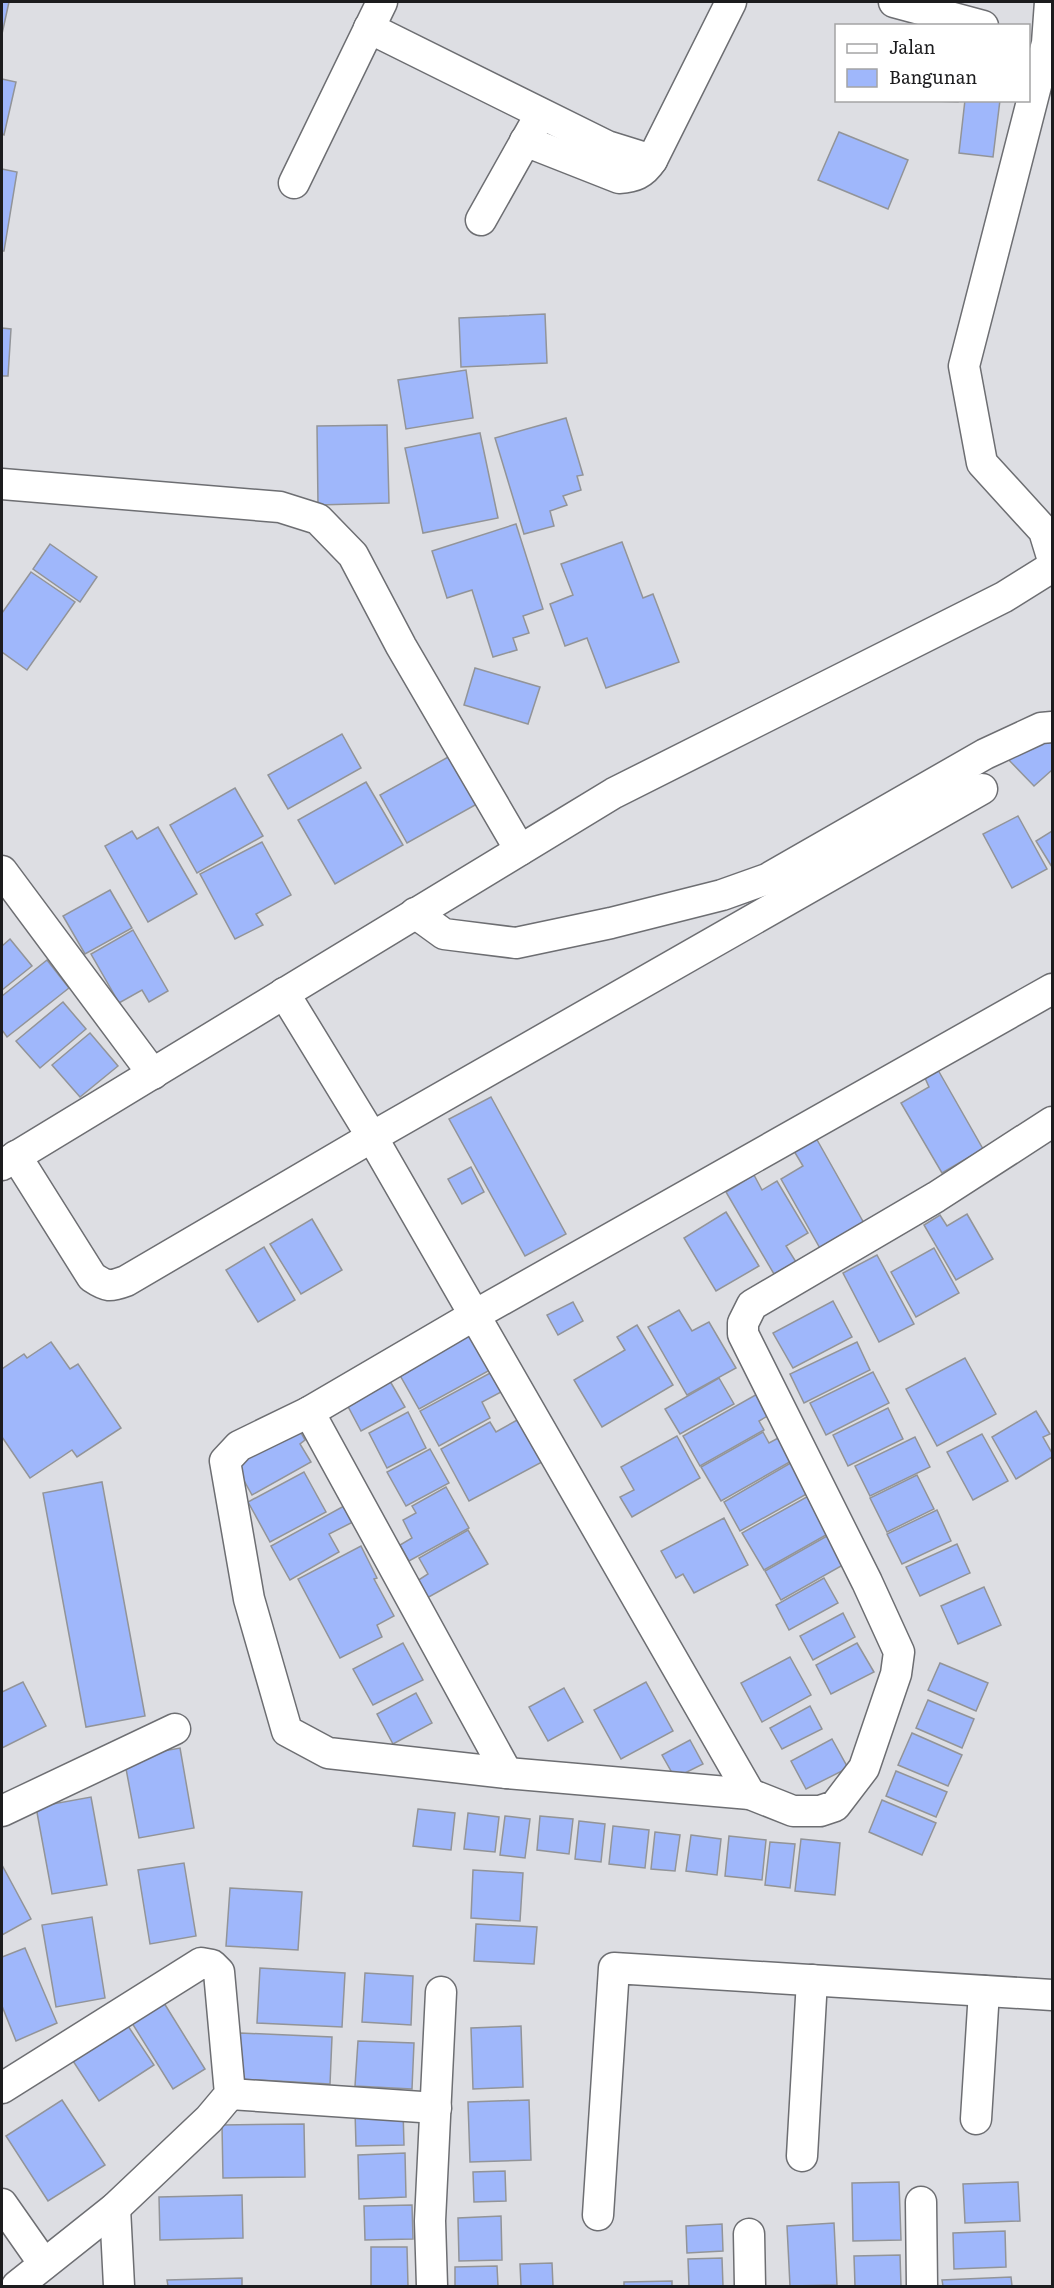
<svg xmlns="http://www.w3.org/2000/svg" width="1054" height="2288" font-family="Literata,serif">
  <style>
    .building { fill: #9fb7fb; stroke: #929498; stroke-width: 1.5 }
    .lines { fill: none; stroke-linecap: round; stroke-linejoin: round }
    .street-casing { stroke: #6d6e72; stroke-width: 33 }
    .street { stroke: #fff; stroke-width: 30 }
  </style>
  <rect width="100%" height="100%" fill="#dddee3"/>
  <g class="building">
    <polygon points="2,2 9,2 2,34"/>
    <polygon points="2,79 16,82 4,135 2,134"/>
    <polygon points="911,100 958,100 958,102"/>
    <polygon points="965,100 1000,100 993,157 959,153"/>
    <polygon points="839,132 908,160 888,209 818,180"/>
    <polygon points="2,169 17,172 4,251 2,251"/>
    <polygon points="545,314 547,363 461,367 459,318"/>
    <polygon points="2,328 11,329 8,376 2,376"/>
    <polygon points="466,370 473,418 406,429 398,380"/>
    <polygon points="566,418 583,475 577,476 581,490 563,496 567,505 550,511 554,526 524,534 495,438"/>
    <polygon points="387,425 389,503 318,505 317,426"/>
    <polygon points="480,433 498,518 423,533 405,448"/>
    <polygon points="516,524 543,609 523,616 529,633 513,638 517,650 493,657 472,590 447,598 432,551"/>
    <polygon points="622,542 643,598 653,594 679,662 606,688 587,638 565,646 550,604 573,595 561,564"/>
    <polygon points="50,544 97,577 80,602 33,569"/>
    <polygon points="31,572 75,602 27,670 2,652 2,613"/>
    <polygon points="475,668 540,687 528,724 464,705"/>
    <polygon points="342,734 361,768 288,809 268,775"/>
    <polygon points="1052,740 1052,770 1034,786 1005,756"/>
    <polygon points="450,756 477,804 407,843 380,795"/>
    <polygon points="366,782 403,845 335,884 298,820"/>
    <polygon points="235,788 263,836 197,873 170,825"/>
    <polygon points="1018,816 1047,869 1012,888 983,834"/>
    <polygon points="158,827 197,894 148,922 105,846 132,831 137,839"/>
    <polygon points="1052,831 1052,867 1036,841"/>
    <polygon points="262,842 291,895 256,914 263,925 235,939 200,874"/>
    <polygon points="110,890 132,928 85,954 63,916"/>
    <polygon points="133,930 168,991 149,1002 142,990 119,1003 91,954"/>
    <polygon points="10,939 32,966 2,990 2,946"/>
    <polygon points="47,960 69,988 7,1037 2,1030 2,996"/>
    <polygon points="63,1002 86,1029 40,1068 16,1041"/>
    <polygon points="90,1033 118,1066 80,1097 52,1065"/>
    <polygon points="938,1070 983,1149 942,1173 901,1103 929,1087 925,1078"/>
    <polygon points="491,1097 566,1234 525,1256 449,1119"/>
    <polygon points="816,1138 865,1225 821,1250 781,1179 803,1166 794,1151"/>
    <polygon points="471,1167 484,1192 462,1204 448,1179"/>
    <polygon points="754,1175 762,1190 777,1181 808,1233 786,1246 796,1262 774,1274 726,1192"/>
    <polygon points="726,1212 759,1266 716,1291 684,1238"/>
    <polygon points="967,1214 993,1259 956,1280 924,1225 940,1215 947,1226"/>
    <polygon points="312,1219 342,1270 301,1294 270,1244"/>
    <polygon points="264,1247 295,1300 258,1322 226,1270"/>
    <polygon points="934,1248 959,1293 916,1317 891,1272"/>
    <polygon points="877,1255 914,1324 879,1342 843,1273"/>
    <polygon points="833,1301 852,1337 793,1368 773,1333"/>
    <polygon points="573,1302 583,1321 558,1335 547,1315"/>
    <polygon points="679,1310 692,1331 709,1322 736,1368 687,1395 648,1327"/>
    <polygon points="637,1325 673,1385 602,1427 574,1380 625,1350 617,1337"/>
    <polygon points="469,1331 490,1370 419,1409 397,1370"/>
    <polygon points="51,1342 70,1369 78,1364 121,1428 77,1457 72,1450 30,1478 2,1437 2,1369 24,1354 27,1358"/>
    <polygon points="857,1342 870,1370 804,1403 790,1374"/>
    <polygon points="965,1358 996,1414 937,1446 906,1389"/>
    <polygon points="492,1372 503,1391 482,1402 490,1418 439,1446 420,1411"/>
    <polygon points="873,1372 889,1403 826,1435 810,1403"/>
    <polygon points="387,1376 405,1407 361,1431 344,1399"/>
    <polygon points="719,1378 734,1404 680,1434 665,1409"/>
    <polygon points="759,1393 771,1414 759,1421 764,1430 700,1466 683,1436"/>
    <polygon points="888,1408 903,1439 848,1466 833,1435"/>
    <polygon points="1036,1411 1050,1434 1043,1437 1052,1453 1052,1457 1016,1479 992,1437"/>
    <polygon points="408,1412 426,1448 387,1468 369,1433"/>
    <polygon points="519,1419 542,1462 469,1501 441,1449 490,1422 496,1432"/>
    <polygon points="296,1424 305,1440 300,1444 311,1462 252,1495 232,1459"/>
    <polygon points="763,1432 769,1443 782,1436 795,1459 721,1501 701,1467"/>
    <polygon points="982,1434 1008,1481 973,1500 947,1452"/>
    <polygon points="677,1436 700,1478 632,1517 620,1497 634,1490 621,1467"/>
    <polygon points="915,1437 930,1467 870,1496 855,1466"/>
    <polygon points="430,1449 449,1483 406,1506 387,1472"/>
    <polygon points="794,1461 812,1491 740,1531 724,1502"/>
    <polygon points="304,1472 326,1512 270,1542 248,1502"/>
    <polygon points="917,1475 934,1509 887,1532 870,1498"/>
    <polygon points="102,1482 145,1716 86,1727 43,1493"/>
    <polygon points="446,1487 469,1528 409,1561 400,1545 412,1538 403,1520 416,1513 412,1506"/>
    <polygon points="812,1494 833,1531 764,1570 742,1533"/>
    <polygon points="344,1506 353,1522 329,1534 339,1552 290,1580 271,1546"/>
    <polygon points="937,1510 951,1541 902,1564 887,1534"/>
    <polygon points="724,1518 748,1565 694,1593 683,1574 676,1578 661,1551"/>
    <polygon points="468,1530 488,1564 427,1598 417,1581 428,1574 419,1558"/>
    <polygon points="834,1532 850,1561 781,1600 765,1571"/>
    <polygon points="957,1544 970,1573 920,1596 906,1567"/>
    <polygon points="361,1546 377,1578 374,1579 394,1616 377,1625 382,1637 340,1658 298,1579"/>
    <polygon points="824,1578 838,1603 789,1630 776,1605"/>
    <polygon points="984,1587 1001,1625 958,1644 941,1606"/>
    <polygon points="843,1613 855,1637 813,1660 800,1636"/>
    <polygon points="403,1643 423,1680 373,1705 353,1669"/>
    <polygon points="857,1643 874,1672 831,1694 816,1665"/>
    <polygon points="790,1657 811,1695 762,1722 741,1683"/>
    <polygon points="940,1663 988,1683 976,1711 928,1690"/>
    <polygon points="23,1682 46,1726 2,1748 2,1692"/>
    <polygon points="646,1682 673,1731 621,1759 594,1710"/>
    <polygon points="564,1688 583,1722 548,1741 529,1707"/>
    <polygon points="416,1693 432,1723 393,1744 377,1714"/>
    <polygon points="928,1700 974,1719 962,1748 916,1728"/>
    <polygon points="810,1706 822,1729 782,1749 770,1728"/>
    <polygon points="912,1733 962,1755 948,1786 898,1765"/>
    <polygon points="832,1739 848,1768 806,1789 791,1761"/>
    <polygon points="690,1740 703,1764 675,1778 662,1755"/>
    <polygon points="180,1748 194,1828 139,1838 124,1758"/>
    <polygon points="896,1771 947,1792 936,1817 886,1796"/>
    <polygon points="91,1797 107,1885 52,1894 36,1807"/>
    <polygon points="882,1800 936,1823 922,1855 869,1832"/>
    <polygon points="418,1809 455,1813 451,1850 413,1846"/>
    <polygon points="468,1813 499,1817 495,1852 464,1849"/>
    <polygon points="505,1816 530,1819 525,1858 500,1855"/>
    <polygon points="540,1816 573,1819 569,1854 537,1850"/>
    <polygon points="579,1821 605,1824 601,1862 575,1859"/>
    <polygon points="613,1826 649,1830 645,1868 609,1864"/>
    <polygon points="655,1832 680,1835 675,1871 651,1869"/>
    <polygon points="691,1835 721,1839 717,1875 686,1871"/>
    <polygon points="729,1836 766,1840 762,1880 725,1876"/>
    <polygon points="801,1839 840,1843 835,1895 795,1891"/>
    <polygon points="770,1842 795,1844 790,1888 765,1885"/>
    <polygon points="184,1863 196,1936 150,1944 138,1870"/>
    <polygon points="2,1865 31,1919 2,1935"/>
    <polygon points="473,1870 523,1873 520,1921 471,1918"/>
    <polygon points="230,1888 302,1892 298,1950 226,1946"/>
    <polygon points="92,1917 105,1998 56,2007 42,1925"/>
    <polygon points="476,1924 537,1927 534,1964 474,1961"/>
    <polygon points="25,1948 57,2023 16,2041 2,2006 2,1957"/>
    <polygon points="260,1968 345,1973 342,2027 257,2023"/>
    <polygon points="365,1973 413,1976 411,2025 362,2022"/>
    <polygon points="164,2003 205,2069 173,2089 132,2023"/>
    <polygon points="128,2026 154,2065 99,2101 73,2061"/>
    <polygon points="521,2026 523,2087 473,2089 471,2028"/>
    <polygon points="240,2033 332,2037 330,2084 238,2079"/>
    <polygon points="358,2041 414,2043 412,2089 355,2086"/>
    <polygon points="62,2100 105,2165 48,2201 6,2136"/>
    <polygon points="529,2100 531,2160 470,2162 468,2102"/>
    <polygon points="403,2110 404,2145 356,2146 355,2111"/>
    <polygon points="304,2124 305,2177 223,2178 222,2125"/>
    <polygon points="405,2153 406,2197 359,2199 358,2155"/>
    <polygon points="505,2171 506,2201 474,2202 473,2172"/>
    <polygon points="899,2182 901,2240 853,2241 852,2183"/>
    <polygon points="1018,2182 1020,2221 965,2223 963,2184"/>
    <polygon points="242,2195 243,2238 160,2240 159,2197"/>
    <polygon points="412,2205 413,2239 365,2240 364,2206"/>
    <polygon points="501,2216 502,2260 459,2261 458,2218"/>
    <polygon points="834,2223 837,2285 790,2286 787,2226"/>
    <polygon points="722,2224 723,2251 687,2253 686,2226"/>
    <polygon points="1005,2231 1006,2267 954,2269 953,2233"/>
    <polygon points="371,2247 407,2247 408,2286 371,2286"/>
    <polygon points="900,2255 901,2286 855,2286 854,2256"/>
    <polygon points="722,2258 723,2286 689,2286 688,2259"/>
    <polygon points="552,2263 553,2286 521,2286 520,2264"/>
    <polygon points="497,2266 498,2286 455,2286 455,2267"/>
    <polygon points="1011,2277 1012,2286 943,2286 942,2280"/>
    <polygon points="242,2278 242,2286 168,2286 167,2280"/>
    <polygon points="672,2281 672,2286 624,2286 624,2282"/>
  </g>
  <g class="lines">
    <g class="street-casing">
      <g id="street">
        <polyline points="894,2 983,26"/>
        <polyline points="1050,2 1047,43 964,366 982,463 1044,531 1052,557"/>
        <polyline points="369,28 607,146 652,160 731,2"/>
        <path d="M525,141L619,178C634,177 643,174 652,160"/>
        <polyline points="294,183 382,2"/>
        <polyline points="481,220 535,124"/>
        <polyline points="2,484 280,507 318,519 353,555 401,646 520,850"/>
        <polyline points="2,871 153,1074"/>
        <polyline points="415,913 444,934 516,943 611,923 722,895 767,879 985,754 1041,728 1052,727"/>
        <polyline points="1052,989 473,1316 309,1412 239,1446 225,1461 249,1599 287,1731 328,1753 507,1773 750,1794 793,1811 820,1811 835,1806 864,1768 896,1674 899,1652 867,1582 743,1334 743,1323 752,1305 936,1197 1052,1122"/>
        <polyline points="284,993 372,1137 750,1794"/>
        <path d="M16,1156L92,1277C107,1287 110,1287 126,1281L372,1137L982,789"/>
        <polyline points="2,1165 614,793 1004,597 1052,567"/>
        <polyline points="309,1412 507,1773"/>
        <polyline points="2,1811 175,1729"/>
        <polyline points="2,2088 201,1963 212,1965 219,1972 230,2094 209,2119 115,2208 17,2286"/>
        <polyline points="230,2094 436,2108"/>
        <polyline points="976,2119 984,1991"/>
        <polyline points="802,2156 812,1980"/>
        <polyline points="921,2202 922,2286"/>
        <polyline points="2,2204 44,2264"/>
        <polyline points="115,2208 119,2286"/>
        <polyline points="598,2215 614,1968 1052,1995"/>
        <polyline points="749,2234 750,2286"/>
        <polyline points="432,2286 430,2221 441,1992"/>
      </g>
    </g>
    <use href="#street" class="street"/>
  </g>
  <rect width="1054" height="2288" fill="none" stroke="#1c1c1e" stroke-width="6"/>
  <rect x="835" y="24" width="195" height="78" fill="#ffffff" stroke="#a4a4a5" stroke-width="1.5"/>
  <rect x="847" y="44" width="30" height="9" fill="#ffffff" stroke="#a4a4a5" stroke-width="1.5"/>
  <text x="889" y="54" font-size="18" fill="#1c1c1e">Jalan</text>
  <rect x="847" y="69" width="30" height="18" fill="#9fb7fb" stroke="#a4a4a5" stroke-width="1.5"/>
  <text x="889" y="84" font-size="18" fill="#1c1c1e">Bangunan</text>
</svg>
